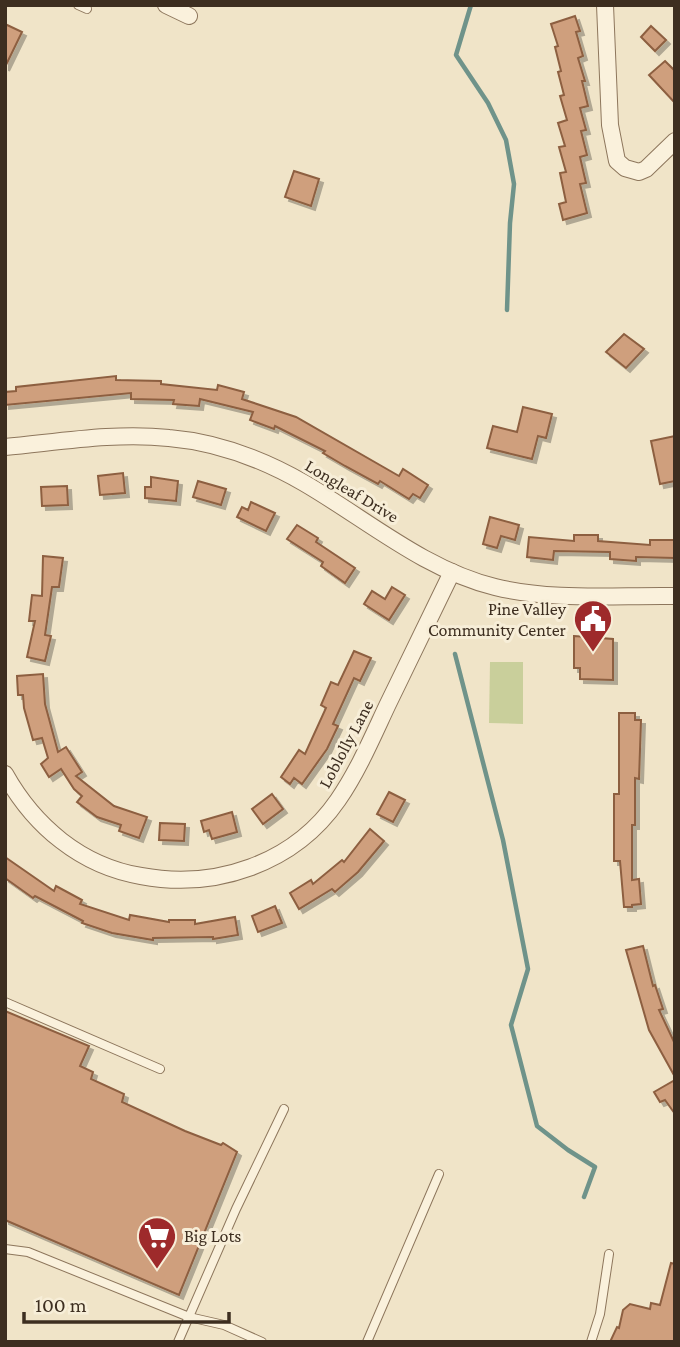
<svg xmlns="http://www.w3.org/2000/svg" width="680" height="1347" font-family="'Crimson Pro',serif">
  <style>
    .green { fill: #c9cf9b }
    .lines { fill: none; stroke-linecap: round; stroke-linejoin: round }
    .stream { stroke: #6f938a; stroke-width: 4.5 }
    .building { fill: #cf9f7d; stroke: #8d5f41; stroke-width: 2; filter: url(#shadow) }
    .lane-casing { stroke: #8d765c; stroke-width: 10 }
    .street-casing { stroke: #8d765c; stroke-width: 18 }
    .lane { stroke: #faf1dc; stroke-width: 8 }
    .street { stroke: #faf1dc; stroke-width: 16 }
    .labels { text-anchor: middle; stroke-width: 6; stroke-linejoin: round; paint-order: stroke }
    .street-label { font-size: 18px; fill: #3d2e20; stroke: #f7eed8 }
    .poi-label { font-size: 18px; fill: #3d2e20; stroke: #f7eed8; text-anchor: end }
  </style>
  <defs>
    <filter id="shadow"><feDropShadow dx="4" dy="4" stdDeviation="0" flood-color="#0004"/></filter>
  </defs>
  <rect width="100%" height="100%" fill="#f0e4c8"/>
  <polygon class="green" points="490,662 523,662 523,724 489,723"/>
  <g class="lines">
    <g class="stream">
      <polyline points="471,5 456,55 488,103 506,140 514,184 510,223 507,310"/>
      <polyline points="455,654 503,840 528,969 511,1025 537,1126 568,1150 595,1167 584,1197"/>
    </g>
  </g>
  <g class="building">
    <polygon points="575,16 580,31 576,32 583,56 578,58 585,81 582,81 588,106 580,108 586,130 581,131 587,155 580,157 586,183 580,184 587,213 563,220 559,204 566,202 560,173 566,172 559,147 565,146 558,123 567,120 560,96 564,95 558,72 561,71 555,47 558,46 551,24"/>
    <polygon points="5,24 22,32 5,67"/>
    <polygon points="651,26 666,40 655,51 641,37"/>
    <polygon points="665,61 675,71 675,103 649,75"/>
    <polygon points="294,171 319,179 311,206 285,197"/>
    <polygon points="624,334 644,349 626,368 606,352"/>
    <polygon points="116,376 116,380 161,381 161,384 217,390 218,385 244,392 242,399 296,417 399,476 403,469 428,485 420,498 413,494 409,499 380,481 378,484 345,466 323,453 325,451 275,426 274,429 250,420 253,412 200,399 199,406 173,404 174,400 131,399 131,393 5,405 5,392 16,391 16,387"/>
    <polygon points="523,407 552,414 546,438 538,436 532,459 487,448 493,426 517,432"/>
    <polygon points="675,436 675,481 660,484 651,441"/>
    <polygon points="123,473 125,493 100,495 98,476"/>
    <polygon points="151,477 178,481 176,501 145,498 145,487 151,487"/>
    <polygon points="198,481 226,489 221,505 193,497"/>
    <polygon points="67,486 68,505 42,506 41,487"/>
    <polygon points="251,502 275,513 266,531 237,517 242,507 248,510"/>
    <polygon points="490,517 519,525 515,540 501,536 497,548 483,544"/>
    <polygon points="297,525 318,538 316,542 355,568 345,583 321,566 323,562 287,539"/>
    <polygon points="574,535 598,535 598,541 650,545 650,540 675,540 675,558 636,557 636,561 610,559 610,552 554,551 553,560 527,557 529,537 574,541"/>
    <polygon points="43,556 63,558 59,587 52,587 45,635 51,636 45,661 27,657 35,621 29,621 32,595 42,596"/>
    <polygon points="392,587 405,595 389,620 364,604 372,591 385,599"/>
    <polygon points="574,636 613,639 613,680 580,679 580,668 574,668"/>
    <polygon points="354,651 371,658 360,681 354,678 333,724 338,726 327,749 302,784 294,778 290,784 281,777 299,750 305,754 326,708 321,705 331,682 338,685"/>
    <polygon points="43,674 45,704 58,752 66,747 82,772 76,776 114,806 147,817 139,838 119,831 121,825 97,817 77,802 82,796 74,789 61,769 49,777 41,764 48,758 42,738 33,740 24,708 23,695 18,695 17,676"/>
    <polygon points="619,713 635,713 635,720 641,720 639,779 635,778 635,825 632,825 632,880 639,879 641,904 632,905 632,907 624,907 620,861 614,861 614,794 619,794"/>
    <polygon points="389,792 405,800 393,822 377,814"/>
    <polygon points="272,794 283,809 263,824 252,809"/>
    <polygon points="232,812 237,832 212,839 209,830 204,832 201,821"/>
    <polygon points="160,823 185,824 184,841 159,840"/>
    <polygon points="370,829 384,841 358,872 335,892 332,889 299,909 290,893 311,880 313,884 342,860 344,862"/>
    <polygon points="5,857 54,891 56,886 82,900 80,904 129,920 130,915 169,922 169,920 195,920 195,924 235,917 238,935 213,939 213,937 153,938 153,940 112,933 82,923 83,921 35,896 33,898 5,878"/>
    <polygon points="275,906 282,923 258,932 252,916"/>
    <polygon points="643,946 653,986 655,985 663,1009 659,1010 675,1044 675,1077 649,1030 626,950"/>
    <polygon points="5,1011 89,1046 80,1066 93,1072 91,1079 124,1094 122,1102 185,1131 221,1145 223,1143 237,1152 179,1295 5,1220"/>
    <polygon points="675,1080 675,1114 665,1100 660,1102 654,1092"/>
    <polygon points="671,1263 675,1264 675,1342 610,1342 617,1327 619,1328 623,1310 630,1304 650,1309 651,1303 660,1305"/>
  </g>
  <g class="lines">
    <g class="lane-casing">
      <g id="lane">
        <polyline points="78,5 87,9"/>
        <polyline points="5,1002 160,1069"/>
        <polyline points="5,1249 28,1252 189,1317 224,1325 262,1342"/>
        <polyline points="178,1342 236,1209 284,1109"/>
        <polyline points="367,1342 439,1174"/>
        <polyline points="591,1342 600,1314 609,1254"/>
      </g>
    </g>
    <g class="street-casing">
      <g id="street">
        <polyline points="166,5 189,16"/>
        <polyline points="605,5 610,125 617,161 625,168 639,172 646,169 675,141"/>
        <path d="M5,447C59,442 115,432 169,438C216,442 264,460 304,483C366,519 425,570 495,587C552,601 616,595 675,596"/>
        <path d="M5,774C34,826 81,866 141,876C215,890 294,864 338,800C358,771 372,738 387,706C409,661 431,616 452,572"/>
      </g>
    </g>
    <use href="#lane" class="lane"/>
    <use href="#street" class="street"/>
  </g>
  <defs>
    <g id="civic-pin" transform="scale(2.0125)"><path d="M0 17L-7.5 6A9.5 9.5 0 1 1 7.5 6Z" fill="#9e2a2b" stroke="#f7eed8"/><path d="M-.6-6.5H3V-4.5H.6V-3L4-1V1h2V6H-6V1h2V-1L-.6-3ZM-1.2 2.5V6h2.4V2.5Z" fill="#fff"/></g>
    <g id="supermarket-pin" transform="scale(2.0125)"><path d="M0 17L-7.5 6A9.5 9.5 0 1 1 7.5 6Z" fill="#9e2a2b" stroke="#f7eed8"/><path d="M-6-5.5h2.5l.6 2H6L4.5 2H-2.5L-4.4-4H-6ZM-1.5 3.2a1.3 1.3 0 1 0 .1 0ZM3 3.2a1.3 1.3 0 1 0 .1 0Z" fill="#fff"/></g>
  </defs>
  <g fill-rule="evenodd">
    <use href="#civic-pin" x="593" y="619"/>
    <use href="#supermarket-pin" x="157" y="1236"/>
  </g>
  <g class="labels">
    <g class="street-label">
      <text transform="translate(352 491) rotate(31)" y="6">Longleaf Drive</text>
      <text transform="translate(346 744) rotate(-62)" y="6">Loblolly Lane</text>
    </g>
    <g class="poi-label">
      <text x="566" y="615">Pine Valley<tspan x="566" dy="21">Community Center</tspan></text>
      <text x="184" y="1242" text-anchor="start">Big Lots</text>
    </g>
  </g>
  <rect width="680" height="1347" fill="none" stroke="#3d2e20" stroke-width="14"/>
  <path d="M24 1312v10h205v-10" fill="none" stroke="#3d2e20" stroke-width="3.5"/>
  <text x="35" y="1312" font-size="21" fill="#3d2e20" stroke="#f7eed8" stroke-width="5" paint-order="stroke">100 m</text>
</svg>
